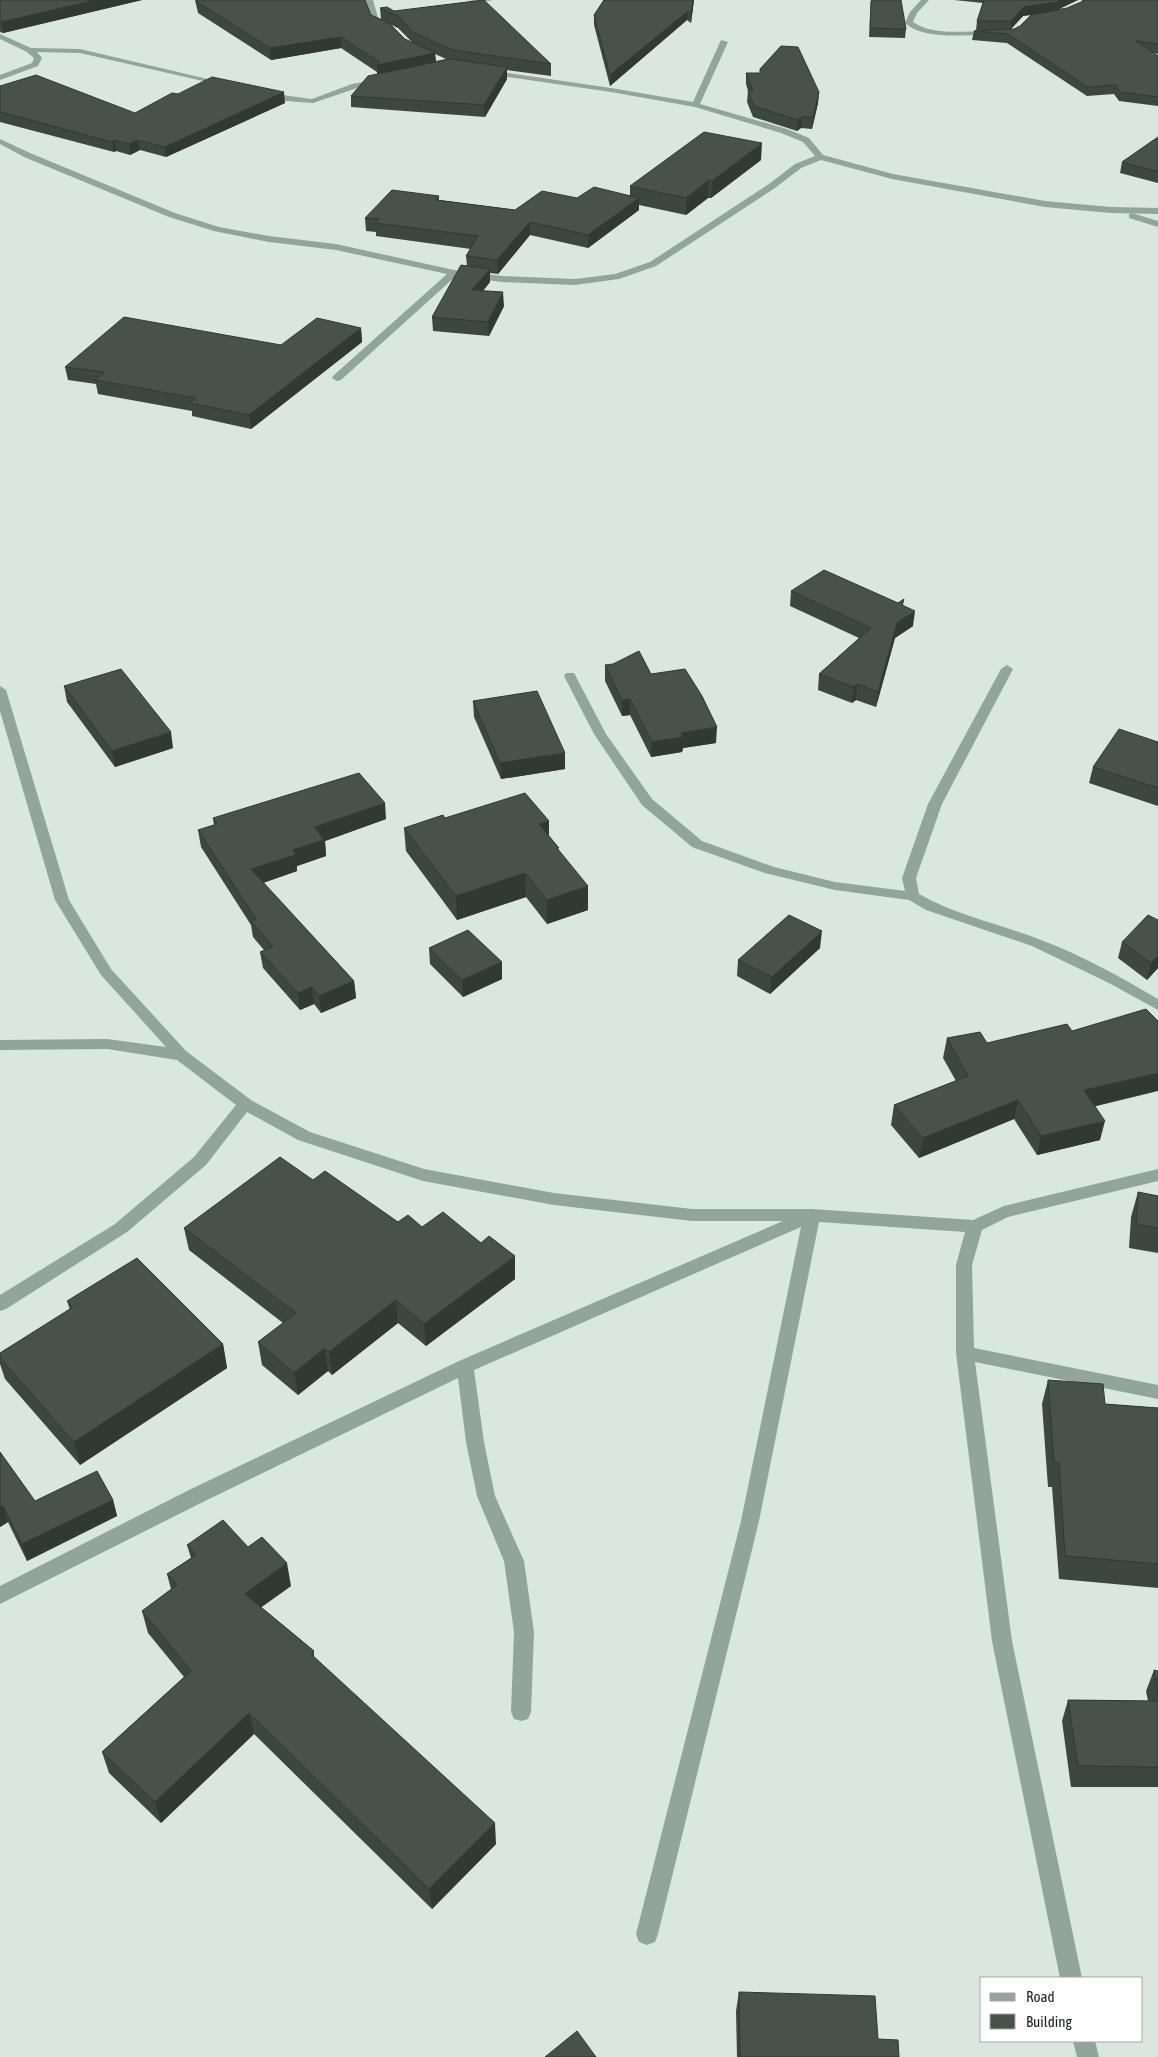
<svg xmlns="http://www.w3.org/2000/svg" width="1158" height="2057" font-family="'Asap Condensed',sans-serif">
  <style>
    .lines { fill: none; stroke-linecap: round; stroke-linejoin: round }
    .minor { fill: #91a59b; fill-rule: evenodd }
    .wall { fill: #3d4741; fill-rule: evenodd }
    .shaded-wall { fill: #323935 }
    .building { fill: #47524c; stroke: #323935 }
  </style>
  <rect width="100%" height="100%" fill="#d9e7e0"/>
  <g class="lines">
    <g class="minor">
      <path d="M365,0H373L379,21L392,27V31C374,32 368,14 365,0Z"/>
      <polygon points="473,0 493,0 466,5 462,3"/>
      <path d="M921,0H929L917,13L913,22C935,37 968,30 993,31L997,33L993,35C968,34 924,41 905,23L910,12Z"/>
      <polygon points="0,34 31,48 80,49 229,84 225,86 80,53 37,52 42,58 38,66 0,80 0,75 32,63 34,58 27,52 0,39"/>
      <polygon points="721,40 728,42 700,104 787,129 809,138 823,155 893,174 1045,201 1111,207 1158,208 1158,214 1111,213 1045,207 892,179 821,160 801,168 775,188 656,266 619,279 575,285 502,282 456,276 341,380 337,381 332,378 333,376 447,274 336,250 269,242 214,231 169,217 24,157 0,144 0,139 30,153 175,213 219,227 269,236 336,244 454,270 502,276 575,279 615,274 650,262 769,184 795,164 815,156 803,142 781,133 695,107 611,92 487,74 483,72 487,70 611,88 693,102"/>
      <polygon points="380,79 384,81 383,83 357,88 313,103 286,101 263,95 267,93 312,99 352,84"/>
      <polygon points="1132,213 1158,221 1158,227 1129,218 1129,214"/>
      <path d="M1007,665L1013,669L942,804L916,878L919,894C957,916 1001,924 1041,940C1082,955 1120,977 1158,999V1010L1109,983L1032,946L926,910L909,900L835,890L765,873L692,847L642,805L594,734L564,676L566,673H574L606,734L652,799L702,841L774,867L835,882L905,891L902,878L928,804L1001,669Z"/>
      <polygon points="0,686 6,690 69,900 111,969 186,1051 251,1100 310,1132 424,1169 554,1193 692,1209 812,1209 973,1220 1004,1206 1158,1169 1158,1181 1008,1217 982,1230 972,1265 974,1348 1158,1385 1158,1399 975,1362 1012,1641 1082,1978 1060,1978 992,1641 956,1353 956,1265 965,1232 819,1222 759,1521 658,1934 655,1942 647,1945 639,1942 636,1934 741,1521 801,1227 474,1370 484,1442 495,1496 524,1561 534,1632 531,1712 528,1719 521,1721 514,1719 511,1712 514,1632 504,1561 477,1496 466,1442 458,1378 203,1502 0,1604 0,1586 189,1490 459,1361 783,1221 692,1221 554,1205 423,1181 298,1140 247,1112 206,1165 127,1232 6,1309 0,1311 0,1295 115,1224 194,1157 236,1105 177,1060 107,1049 0,1050 0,1040 107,1039 166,1047 101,975 55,900 0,711"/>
      <polygon points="1073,2041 1095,2041 1099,2057 1077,2057"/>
    </g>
  </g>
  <g class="wall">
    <polygon points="0,0 142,0 3,33 0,32"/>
    <path d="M195,0H365L371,15L381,19L380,8L394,11L551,64V76L507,70V79L485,117L351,107V96L377,74V72L341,48L271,60L198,13ZM389,24L398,28L413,43L405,39ZM435,54L446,59L436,61Z"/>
    <polygon points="604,0 694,0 691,23 687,20 610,86 594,25 594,15"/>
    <path d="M954,0H1078L1059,9L1158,0V54L1153,53L1158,56V106L1119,101L1114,94L1087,96L1007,43L972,40L974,31L985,30H976L977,21L983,3ZM1031,15L1020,26L1014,29H1011L1023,16Z"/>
    <polygon points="871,1 906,29 905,38 869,37"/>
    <polygon points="746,73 819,92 818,103 812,129 801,128 797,131 753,117 747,102 748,91 746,84"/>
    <polygon points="0,86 135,113 178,94 285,103 166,157 140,150 130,155 116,151 114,152 0,122"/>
    <polygon points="1158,137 1158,183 1120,173 1122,162"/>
    <polygon points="761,160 711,198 708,198 686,215 639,205 639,210 588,248 530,235 498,274 490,273 490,282 483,291 504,306 489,336 433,331 432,317 467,266 466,256 471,249 376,236 376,232 366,231 365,218 439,196 439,200 515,210 577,198 630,195 630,186"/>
    <polygon points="361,328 362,342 251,429 192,416 192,411 98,394 96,384 68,380 65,367 281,345"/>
    <polygon points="791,591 898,603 904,599 903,605 913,626 895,638 876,707 856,700 852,703 818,690 819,674 859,638 790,606"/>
    <polygon points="605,665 651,674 716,743 683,748 682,752 651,757 630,715 622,716 605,681"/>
    <polygon points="64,686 173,748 115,767 67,702"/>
    <polygon points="473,701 565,769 501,779 474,717"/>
    <polygon points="1158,742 1158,806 1089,783 1093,767"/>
    <polygon points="213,818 386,819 325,841 326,856 297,866 297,871 263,883 354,981 356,998 321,1013 314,1004 300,1010 263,968 260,952 264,950 253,937 251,925 201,847 198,830 214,825"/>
    <polygon points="445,818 549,836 559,851 588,910 547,924 526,897 457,920 406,851 404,828"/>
    <polygon points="1158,920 1158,968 1147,980 1118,958 1122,942"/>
    <polygon points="429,948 502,962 502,979 463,997 430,964"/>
    <polygon points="820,948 770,994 737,976 738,960"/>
    <polygon points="947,1038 987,1043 1095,1106 1100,1140 1037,1155 1014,1119 919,1158 891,1125 894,1105 956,1081 943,1058"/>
    <polygon points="313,1180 398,1222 422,1227 515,1279 426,1346 398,1323 332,1375 328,1371 298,1395 262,1365 258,1342 283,1323 189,1250 184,1228"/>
    <polygon points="1138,1192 1158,1196 1158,1253 1129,1248 1131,1217"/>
    <polygon points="67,1301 223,1344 227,1368 80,1465 5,1379 0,1364 0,1353 70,1310"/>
    <polygon points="1048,1380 1105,1404 1158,1408 1158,1588 1059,1579 1052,1487 1048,1487 1042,1404"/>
    <polygon points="0,1452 35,1501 113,1500 117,1516 27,1561 8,1522 0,1527"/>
    <polygon points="187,1545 248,1547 291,1586 261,1607 314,1651 314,1657 496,1844 432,1909 254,1734 161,1823 109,1773 102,1752 184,1677 148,1633 142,1611 171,1589 167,1574 191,1558"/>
    <polygon points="1154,1670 1158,1671 1158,1787 1071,1787 1062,1721 1068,1700 1148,1701 1146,1691"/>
    <polygon points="739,1992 878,2039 899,2057 737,2057 736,2011"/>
  </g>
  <g class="shaded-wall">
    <polygon points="96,0 142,0 3,33 1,22"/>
    <polygon points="693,0 694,0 691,23 691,14"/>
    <polygon points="1061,0 1078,0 1055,11 1023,16 1010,30 1011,21 1024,7"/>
    <polygon points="688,11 687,20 610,86 610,75"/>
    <polygon points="341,37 341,48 271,60 270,48"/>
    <polygon points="435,53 436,64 377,77 377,65"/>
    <polygon points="507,67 507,79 485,117 484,105"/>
    <polygon points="284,92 285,103 166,157 165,147"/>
    <polygon points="819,92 818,103 812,129 813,117"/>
    <polygon points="802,117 801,128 797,131 798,120"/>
    <polygon points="115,140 116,151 114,152 112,142"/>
    <polygon points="138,140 140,150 130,155 129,144"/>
    <polygon points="762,143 761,160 711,198 712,181"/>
    <polygon points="709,180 708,198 686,215 686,198"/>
    <polygon points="639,198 639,210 588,248 588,235"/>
    <polygon points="530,222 530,235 498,274 497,260"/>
    <polygon points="490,269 490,282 472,304 472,290"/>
    <polygon points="503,292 504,306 489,336 488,322"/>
    <polygon points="361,328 362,342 251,429 249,415"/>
    <polygon points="915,611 913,626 895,638 876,707 878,692 897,623"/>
    <polygon points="857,684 856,700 852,703 854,687"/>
    <polygon points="630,699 630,715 622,716 622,700"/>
    <polygon points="717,727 716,743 683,748 682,752 651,757 652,742 681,733"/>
    <polygon points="171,732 173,748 115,767 112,751"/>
    <polygon points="565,753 565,769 501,779 500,763"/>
    <polygon points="385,803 386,819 325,841 326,856 297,866 297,871 254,886 251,869 293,850 315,827"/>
    <polygon points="549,821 549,844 539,824"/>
    <polygon points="525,873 526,897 457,920 456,896"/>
    <polygon points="588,886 588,910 547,924 547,900"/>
    <polygon points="822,931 820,948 770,994 772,977"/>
    <polygon points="1158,956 1158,968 1147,980 1151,963"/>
    <polygon points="502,962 502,979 463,997 462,980"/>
    <polygon points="354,981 356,998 321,1013 319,996"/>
    <polygon points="312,987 314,1004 300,1010 298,993"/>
    <polygon points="1158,1073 1158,1091 1080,1110 1084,1090"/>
    <polygon points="1018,1100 1014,1119 919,1158 923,1138"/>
    <polygon points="1105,1121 1100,1140 1037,1155 1041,1136"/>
    <polygon points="515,1256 515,1279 426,1346 424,1324"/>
    <polygon points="396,1300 398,1323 332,1375 329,1352"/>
    <polygon points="223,1344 227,1368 80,1465 74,1442"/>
    <polygon points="325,1348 328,1371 298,1395 294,1373"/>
    <polygon points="113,1500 117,1516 27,1561 22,1544"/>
    <polygon points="3,1506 8,1522 0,1527 0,1507"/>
    <polygon points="287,1563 291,1586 249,1616 245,1594"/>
    <polygon points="249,1713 254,1734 161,1823 155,1802"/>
    <polygon points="495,1823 496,1844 432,1909 429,1889"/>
  </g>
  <g class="building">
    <polygon points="0,0 96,0 1,22 0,22"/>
    <polygon points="197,0 365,0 371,15 389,23 405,39 435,53 377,65 379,62 341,37 270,48 197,2"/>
    <polygon points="484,0 551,64 452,50 413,32 398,16 380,8 387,7 394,11"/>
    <polygon points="604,0 693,0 691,14 688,11 610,75 594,15"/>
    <polygon points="872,0 901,0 906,29 870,28 871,1"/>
    <polygon points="984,0 1061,0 1057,2 1024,7 1011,21 977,21"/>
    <polygon points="1083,0 1158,0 1158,44 1136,41 1158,56 1158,97 1120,92 1116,85 1088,87 1008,34 974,31 1014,29 1020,26 1031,15 1067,8 1081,2"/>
    <polygon points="781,46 798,47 819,92 813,117 802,117 798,120 754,106 748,91 753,91 746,73 760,73 760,69"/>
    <polygon points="450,59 507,67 484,105 351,96 368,76"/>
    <polygon points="36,75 135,113 172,93 178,94 212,77 284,92 165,147 138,140 129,144 115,140 112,142 0,112 0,86"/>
    <polygon points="704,132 762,143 712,181 709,180 686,198 630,186"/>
    <polygon points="1158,137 1158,172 1122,162"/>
    <polygon points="594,187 639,198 588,235 530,222 497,260 466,256 478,236 375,223 379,219 365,218 392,190 439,196 436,200 515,210 542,191 577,198"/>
    <polygon points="461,265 490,269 472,290 503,292 488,322 432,317"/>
    <polygon points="124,317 281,345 317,318 361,328 249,415 190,403 196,398 95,380 105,372 65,367"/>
    <polygon points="824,570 898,603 904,599 902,605 915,611 897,623 878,692 857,684 854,687 819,674 871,628 791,591"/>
    <polygon points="639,651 651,674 685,669 702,696 717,727 681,733 683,737 652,742 630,699 622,700 605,665 613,664"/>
    <polygon points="121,669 171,732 112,751 64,686"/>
    <polygon points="537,691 565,753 500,763 473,701"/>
    <polygon points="1119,729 1158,742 1158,788 1093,767"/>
    <polygon points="359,773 385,803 315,827 324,840 293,850 296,855 251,869 354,981 319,996 312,987 298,993 260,952 273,947 251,921 256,919 198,830 217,824 213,818"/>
    <polygon points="525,793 549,821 539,824 559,848 557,848 588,886 547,900 525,873 456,896 404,828 443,815 445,818"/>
    <polygon points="789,915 822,931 772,977 738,960"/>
    <polygon points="1148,915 1158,920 1158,956 1151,963 1122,942"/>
    <polygon points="468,930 502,962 462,980 429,948"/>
    <polygon points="1146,1009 1158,1021 1158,1073 1084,1090 1105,1121 1041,1136 1018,1100 923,1138 894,1105 968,1076 947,1038 980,1032 987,1043 1067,1024 1072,1031"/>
    <polygon points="280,1157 313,1180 325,1171 398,1222 408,1215 422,1227 443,1212 481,1243 489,1236 515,1256 424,1324 396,1300 329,1352 325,1348 294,1373 258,1342 296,1313 184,1228"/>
    <polygon points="1138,1192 1158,1196 1158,1228 1136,1224"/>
    <polygon points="137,1258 223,1344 74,1442 0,1358 0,1353 73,1307 67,1301"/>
    <polygon points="1048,1380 1103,1384 1105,1404 1158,1408 1158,1564 1065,1556 1059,1463 1054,1463"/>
    <polygon points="0,1452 35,1501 97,1471 113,1500 22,1544 3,1506 0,1507"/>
    <polygon points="223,1520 248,1547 262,1537 287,1563 245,1594 314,1651 311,1654 495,1823 429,1889 249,1713 155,1802 102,1752 191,1671 142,1611 177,1585 167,1574 196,1555 187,1545"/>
    <polygon points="1154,1670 1158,1671 1158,1694"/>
    <polygon points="1068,1700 1158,1701 1158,1767 1078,1766"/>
    <polygon points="739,1992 875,1996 878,2039 898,2040 899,2057 740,2057"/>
    <polygon points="577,2031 596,2057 545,2057"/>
  </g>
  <rect x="980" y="1977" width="162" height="65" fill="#ffffff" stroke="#a5a7a6"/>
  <rect x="990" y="1993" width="25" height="8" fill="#91a59b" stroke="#a5a7a6"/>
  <text x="1026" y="2002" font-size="15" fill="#1d2220">Road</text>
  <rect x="990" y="2014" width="25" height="15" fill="#47524c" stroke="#a5a7a6"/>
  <text x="1026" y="2027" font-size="15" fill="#1d2220">Building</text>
</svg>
